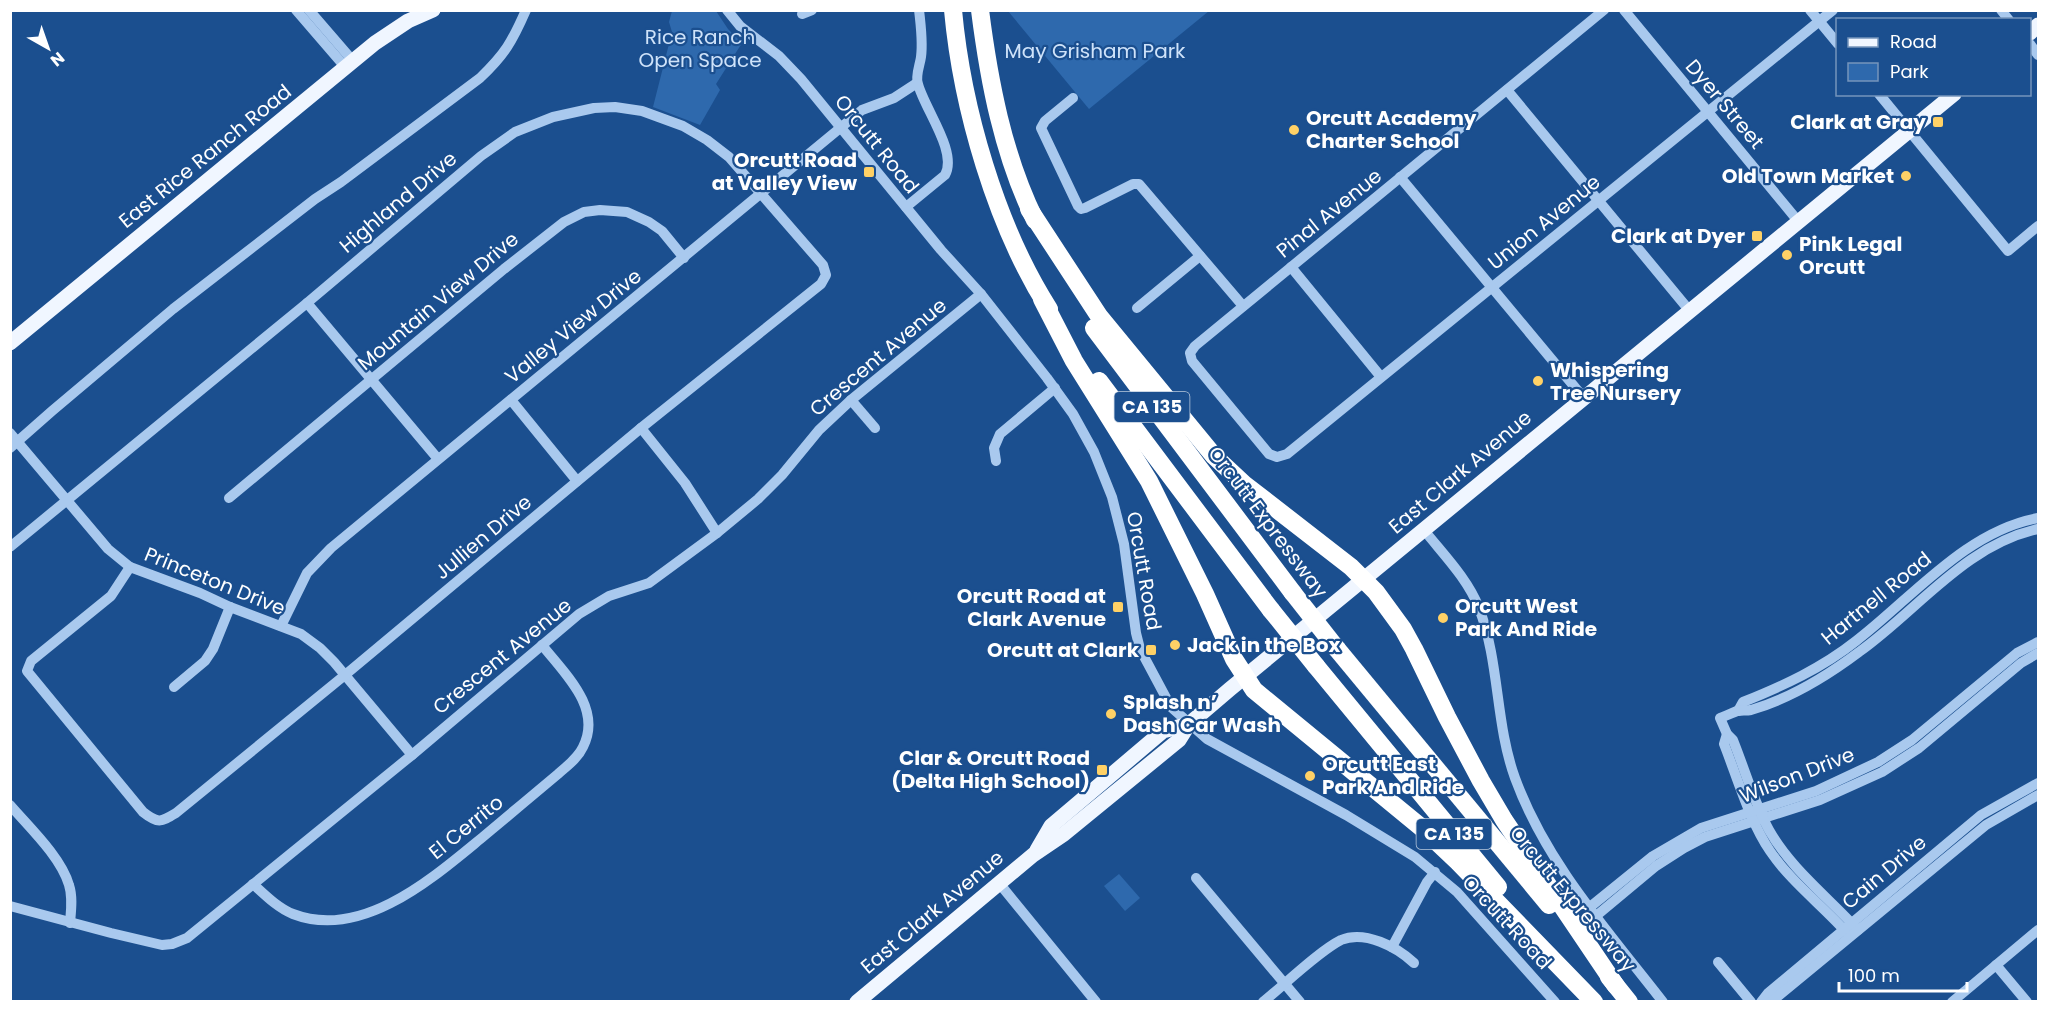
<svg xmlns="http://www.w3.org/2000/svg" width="2049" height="1012" font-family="Poppins,sans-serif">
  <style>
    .green { fill: #2e69ad }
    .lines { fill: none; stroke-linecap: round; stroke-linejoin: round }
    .minor { stroke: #a9c9ee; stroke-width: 10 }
    .major { stroke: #f0f6ff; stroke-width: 15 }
    .highway { stroke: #fff; stroke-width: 18 }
    .highway-bridge { stroke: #fff; stroke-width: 18 }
    .poi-dot { fill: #ffd166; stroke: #1b4f8f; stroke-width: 2 }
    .labels { text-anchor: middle; stroke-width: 4.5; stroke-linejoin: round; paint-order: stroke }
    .shield { fill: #1b4f8f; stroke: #bbcadd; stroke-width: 1.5 }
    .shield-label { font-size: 18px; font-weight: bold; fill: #fff }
    .park-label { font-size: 20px; fill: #cfe3fa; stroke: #1b4f8f }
    .street-label { font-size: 20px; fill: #fff; stroke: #1b4f8f }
    .poi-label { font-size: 20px; font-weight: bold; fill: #fff; stroke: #1b4f8f; text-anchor: start }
  </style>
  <rect width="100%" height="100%" fill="#1b4f8f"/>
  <g class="green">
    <polygon points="672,11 716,11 728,29 742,43 716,84 720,90 700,125 653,107 672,32 669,22"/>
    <polygon points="1008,11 1008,10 1209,11 1089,109"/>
    <polygon points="1119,874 1140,898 1125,911 1104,886"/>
  </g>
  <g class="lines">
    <g class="minor">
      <polyline points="296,10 346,68"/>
      <polyline points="309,10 353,61"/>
      <polyline points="727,10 740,26 779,56 801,79 941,250 981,294 1047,378 1073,414 1094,452 1112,497 1124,544 1136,633 1140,649 1171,707 1207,739 1346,815 1415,857 1457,892 1555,1002"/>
      <polyline points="1604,10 1195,346 1190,353 1192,361 1269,454 1277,457 1287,454 1833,10"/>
      <polyline points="1624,10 1798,221"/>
      <polyline points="1810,10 1838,44"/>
      <polyline points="2001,10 2009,20"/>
      <polyline points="802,14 812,10"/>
      <polyline points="2030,44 2038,55"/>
      <polyline points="1507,90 1689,310"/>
      <polyline points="1879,94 2008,251 2038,226"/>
      <polyline points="1073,98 1045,121 1041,128 1078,206 1081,209 1085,208 1133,184 1139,184 1243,306"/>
      <polyline points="1400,177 1583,397"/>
      <path d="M906,207L945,175C958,152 924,108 918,84C915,76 920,65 921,57C923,42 921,26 919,10"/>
      <polyline points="1291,267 1381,377"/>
      <polyline points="307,303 438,459"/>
      <polyline points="1137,308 1200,256"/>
      <polyline points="511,400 577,481"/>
      <polyline points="851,400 875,428"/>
      <polyline points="641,428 685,483 717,533"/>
      <polyline points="10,433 108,549 130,567 200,593 230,607 301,634 320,648 334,662 412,755"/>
      <path d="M10,448L52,411L173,309L315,199L341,182L480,78C505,54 512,42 526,10"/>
      <polyline points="996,461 994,448 1000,434 1055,388"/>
      <polyline points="229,498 504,269 564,222 584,212 600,210 627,212 649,222 662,231 684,258"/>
      <path d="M1424,530C1443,554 1468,579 1479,608C1500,663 1495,723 1515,778C1546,863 1608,931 1663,1002"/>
      <path d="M10,547L307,303L481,156L515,132L553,117L594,108L615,107L642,111L683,126L707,140L729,157L823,265L826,275L821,284L641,428L345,675L176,813C161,822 158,824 143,812L27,671L31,661L111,596L130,567"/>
      <polyline points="281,626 307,573 331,548 862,110 894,98 917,83"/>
      <polyline points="174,687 205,661 213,649 230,607"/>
      <path d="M1738,711L1743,702C1783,686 1822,668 1856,641C1912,598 1966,531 2038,518"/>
      <path d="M1727,734L1724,744C1737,777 1750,822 1770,851C1791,882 1822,905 1847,933"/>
      <path d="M10,805C29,827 61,857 69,885C73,897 71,911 70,923"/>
      <polyline points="1196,878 1300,1002"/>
      <polyline points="999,883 1096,1002"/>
      <path d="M253,884C265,895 278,908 293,914C363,941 435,876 484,836C509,815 533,795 558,774C567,766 578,758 583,747C603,708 564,673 542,645"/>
      <polyline points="10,906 111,933 162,945 172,944 187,938 412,755 579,614 609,596 649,583 717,533 758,499 782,475 819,430 851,400 981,294"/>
      <polyline points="1590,907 1653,856 1701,828 1816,791 1878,762 1912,740 2017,653 2038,642"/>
      <polyline points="1596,916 1656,866 1684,848 1705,837 1820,800 1882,772 1919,748 2021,663 2038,653"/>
      <path d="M1858,930C1828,897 1791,869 1769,830C1754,802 1745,770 1733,740L1727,734L1720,718C1726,716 1732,713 1737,711C1742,710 1746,711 1751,710C1789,699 1827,676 1859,652C1918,610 1965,545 2038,529"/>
      <polyline points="1392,947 1427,882 1435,872"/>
      <polyline points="1718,962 1751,1002"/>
      <polyline points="1996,965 2027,1002"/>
      <path d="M1263,1002C1284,985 1319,951 1341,940C1365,930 1397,947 1414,963"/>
      <polyline points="1761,1002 1768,993 1981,815 2038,783"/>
      <polyline points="1771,1002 1986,825 2038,795"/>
      <polyline points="1952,1002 2038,930"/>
    </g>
    <g class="major">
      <polyline points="2030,33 2038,25"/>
      <polyline points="10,343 375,43 408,21 433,10"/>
      <polyline points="1037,850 1051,826 1163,731 1189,724"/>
      <polyline points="857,1002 1033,855 1064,834 1179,740 1189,724 1230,689 1954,94"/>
    </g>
    <g class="highway">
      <path d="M953,10C962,108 996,226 1049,309"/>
      <path d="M980,10C989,81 1003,155 1035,220"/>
      <polyline points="1029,209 1099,316 1214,456 1244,484 1351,567 1376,592 1403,629 1414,649 1447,717 1481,781 1504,820 1616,986"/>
      <polyline points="1042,299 1074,361 1149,481 1205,594 1234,659 1254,690 1422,828 1458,862 1594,1002"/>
      <polyline points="1094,328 1293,593"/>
      <polyline points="1099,381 1271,610"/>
      <polyline points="1337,649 1549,905"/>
      <polyline points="1316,666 1498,887"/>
      <polyline points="1609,977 1629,1002"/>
    </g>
    <g class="highway-bridge">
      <polyline points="1293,593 1337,649"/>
      <polyline points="1271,610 1316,666"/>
    </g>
  </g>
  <g class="poi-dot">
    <rect x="1932" y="116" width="12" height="12" rx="3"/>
    <circle cx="1294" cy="130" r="6"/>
    <rect x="863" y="166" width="12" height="12" rx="3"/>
    <circle cx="1906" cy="176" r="6"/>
    <rect x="1751" y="230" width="12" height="12" rx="3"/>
    <circle cx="1787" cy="255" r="6"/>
    <circle cx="1538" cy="381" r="6"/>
    <rect x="1112" y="601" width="12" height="12" rx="3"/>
    <circle cx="1443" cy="618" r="6"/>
    <circle cx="1175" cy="645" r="6"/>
    <rect x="1145" y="644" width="12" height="12" rx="3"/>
    <circle cx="1111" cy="714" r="6"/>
    <rect x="1096" y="764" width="12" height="12" rx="3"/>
    <circle cx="1310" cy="776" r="6"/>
  </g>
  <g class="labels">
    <g class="shield">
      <rect x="1114.5" y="392" width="75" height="30" rx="4.5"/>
      <rect x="1416.5" y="819" width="75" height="30" rx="4.5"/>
    </g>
    <g class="shield-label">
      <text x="1152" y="413">CA 135</text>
      <text x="1454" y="840">CA 135</text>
    </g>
    <g class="park-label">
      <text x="700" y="44">Rice Ranch<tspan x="700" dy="23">Open Space</tspan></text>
      <text x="1095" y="58">May Grisham Park</text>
    </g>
    <g class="street-label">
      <text transform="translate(1725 104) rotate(50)" y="7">Dyer Street</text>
      <text transform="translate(877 144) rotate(51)" y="7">Orcutt Road</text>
      <text transform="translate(205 156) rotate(-39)" y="7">East Rice Ranch Road</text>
      <text transform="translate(398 202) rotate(-40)" y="7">Highland Drive</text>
      <text transform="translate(1329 213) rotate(-39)" y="7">Pinal Avenue</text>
      <text transform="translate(1544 222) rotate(-39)" y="7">Union Avenue</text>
      <text transform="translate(438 301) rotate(-40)" y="7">Mountain View Drive</text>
      <text transform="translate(573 326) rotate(-39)" y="7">Valley View Drive</text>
      <text transform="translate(878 357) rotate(-40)" y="7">Crescent Avenue</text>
      <text transform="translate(1460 472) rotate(-40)" y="7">East Clark Avenue</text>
      <text transform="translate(1268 522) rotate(53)" y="7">Orcutt Expressway</text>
      <text transform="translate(483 537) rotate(-40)" y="7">Jullien Drive</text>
      <text transform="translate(1144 571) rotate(80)" y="7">Orcutt Road</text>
      <text transform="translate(215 581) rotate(22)" y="7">Princeton Drive</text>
      <text transform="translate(1876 598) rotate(-39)" y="7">Hartnell Road</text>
      <text transform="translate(502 656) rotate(-39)" y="7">Crescent Avenue</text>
      <text transform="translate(1797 775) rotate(-21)" y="7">Wilson Drive</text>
      <text transform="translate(466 827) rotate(-39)" y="7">El Cerrito</text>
      <text transform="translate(1884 872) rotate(-40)" y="7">Cain Drive</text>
      <text transform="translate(1573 899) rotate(50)" y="7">Orcutt Expressway</text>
      <text transform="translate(932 912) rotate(-40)" y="7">East Clark Avenue</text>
      <text transform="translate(1507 922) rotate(47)" y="7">Orcutt Road</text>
    </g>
    <g class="poi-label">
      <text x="1306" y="125">Orcutt Academy<tspan x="1306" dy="23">Charter School</tspan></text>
      <text x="1926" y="129" text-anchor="end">Clark at Gray</text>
      <text x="857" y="167" text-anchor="end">Orcutt Road<tspan x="857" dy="23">at Valley View</tspan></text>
      <text x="1894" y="183" text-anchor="end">Old Town Market</text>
      <text x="1745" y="243" text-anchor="end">Clark at Dyer</text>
      <text x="1799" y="251">Pink Legal<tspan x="1799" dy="23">Orcutt</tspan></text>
      <text x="1550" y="377">Whispering<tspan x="1550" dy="23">Tree Nursery</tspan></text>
      <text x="1106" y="603" text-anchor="end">Orcutt Road at<tspan x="1106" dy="23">Clark Avenue</tspan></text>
      <text x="1455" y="613">Orcutt West<tspan x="1455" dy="23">Park And Ride</tspan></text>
      <text x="1187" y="652">Jack in the Box</text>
      <text x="1139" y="657" text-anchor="end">Orcutt at Clark</text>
      <text x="1123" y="709">Splash n’<tspan x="1123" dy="23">Dash Car Wash</tspan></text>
      <text x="1090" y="765" text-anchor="end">Clar &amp; Orcutt Road<tspan x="1090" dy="23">(Delta High School)</tspan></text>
      <text x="1322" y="771">Orcutt East<tspan x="1322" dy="23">Park And Ride</tspan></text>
    </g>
  </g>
  <rect width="2049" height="1012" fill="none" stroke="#ffffff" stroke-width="24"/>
  <rect x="1836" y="18" width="195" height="78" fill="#1b4f8f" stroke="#7695bc" stroke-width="1.5"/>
  <rect x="1848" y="38" width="30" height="9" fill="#f0f6ff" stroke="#7695bc" stroke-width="1.5"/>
  <text x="1890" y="48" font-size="18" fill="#ffffff">Road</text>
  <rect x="1848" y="63" width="30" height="18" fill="#2e69ad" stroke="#7695bc" stroke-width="1.5"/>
  <text x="1890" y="78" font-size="18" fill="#ffffff">Park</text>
  <g transform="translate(48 48) rotate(140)" stroke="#1b4f8f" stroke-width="4.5" paint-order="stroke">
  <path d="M0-4.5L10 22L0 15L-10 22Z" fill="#ffffff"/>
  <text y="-9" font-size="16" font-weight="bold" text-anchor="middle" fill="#ffffff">N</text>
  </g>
  <path d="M1839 982v9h128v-9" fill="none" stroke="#ffffff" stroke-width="3"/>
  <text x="1848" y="982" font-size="18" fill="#ffffff" stroke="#1b4f8f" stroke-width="4.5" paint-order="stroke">100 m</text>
</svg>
